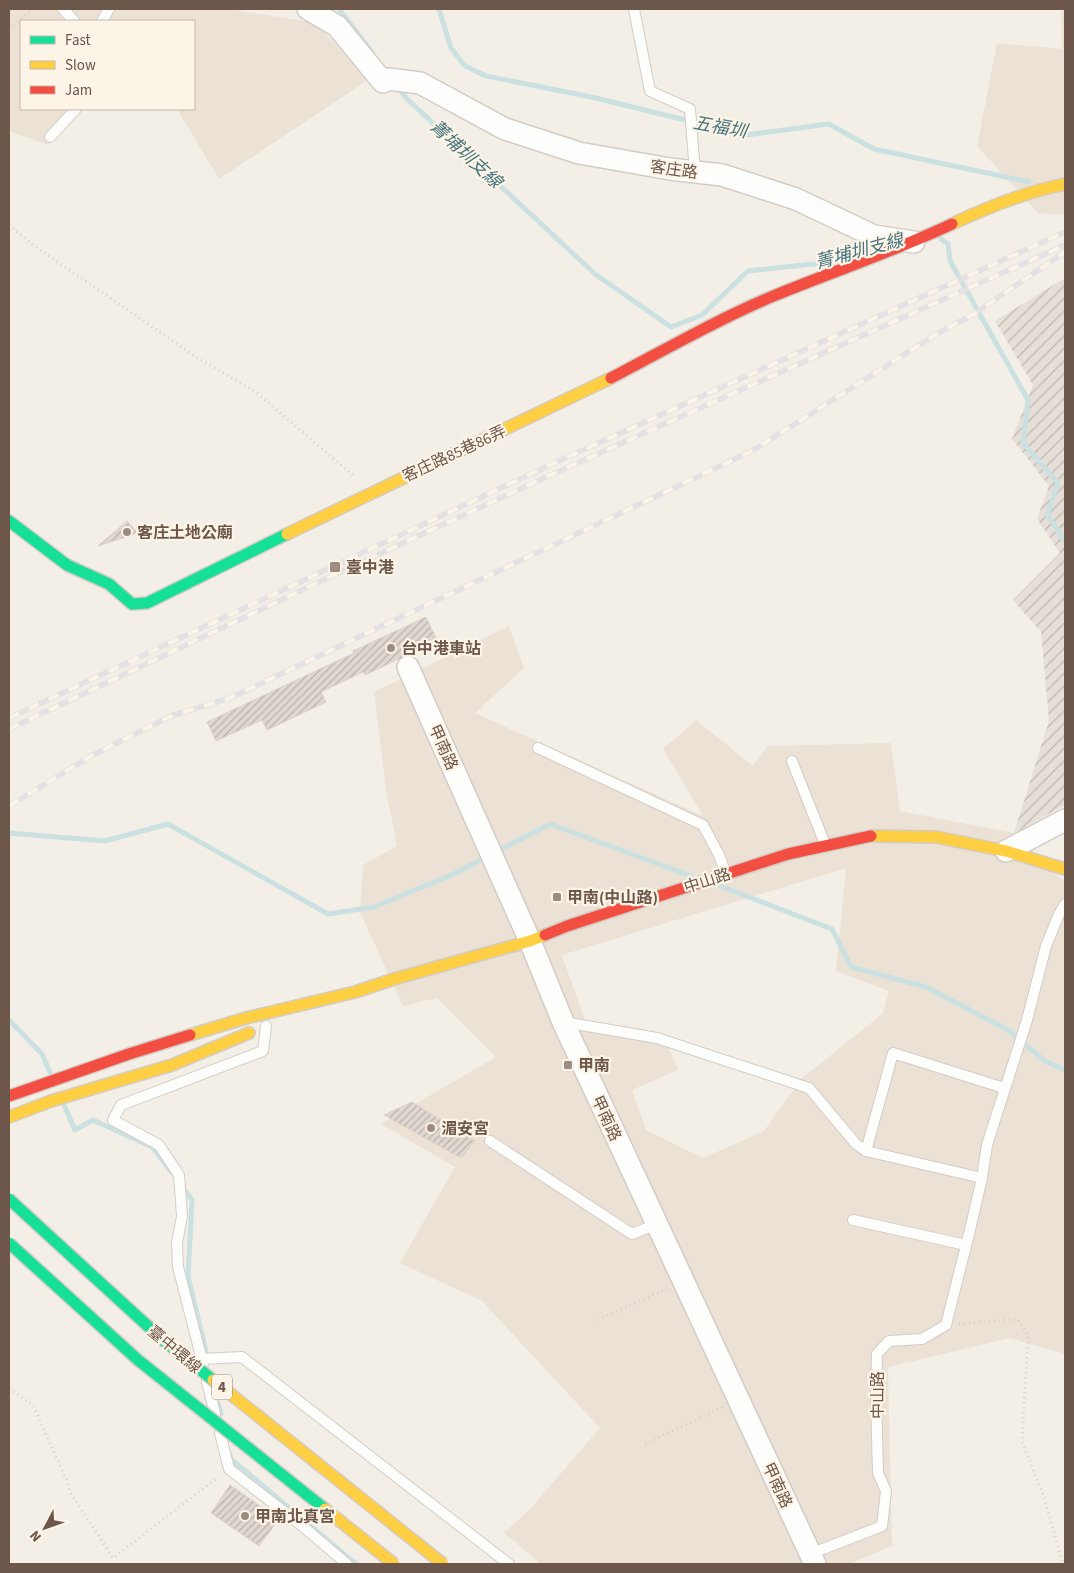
<svg xmlns="http://www.w3.org/2000/svg" width="1074" height="1573" font-family="'Source Sans 3','Noto Sans TC',sans-serif">
  <style>
    .residential { fill: #ece1d5; fill-rule: evenodd }
    .industrial { fill: url(#industrial-furrows) }
    .lines { fill: none; stroke-linecap: round; stroke-linejoin: round }
    .stream { stroke: #cae0e1; stroke-width: 5 }
    .building { fill: url(#building-hatch); stroke: #dbd2ca }
    .lane-casing { stroke: #d2ccc6; stroke-width: 12 }
    .street-casing { stroke: #d2ccc6; stroke-width: 24 }
    .fast-casing { stroke: #d3ccc5; stroke-width: 14 }
    .slow-casing { stroke: #d3ccc5; stroke-width: 14 }
    .jam-casing { stroke: #d3ccc5; stroke-width: 14 }
    .path { stroke: #d5cfc9; stroke-width: 3; stroke-dasharray: 1 4; stroke-linecap: butt }
    .lane { stroke: #fdfdfb; stroke-width: 10 }
    .street { stroke: #fdfdfb; stroke-width: 21 }
    .fast { stroke: #16e098; stroke-width: 11 }
    .slow { stroke: #ffcf43; stroke-width: 11 }
    .jam { stroke: #f24e42; stroke-width: 11 }
    .rail-casing { stroke: #e3e1e3; stroke-width: 5.5 }
    .rail { stroke: #fcf4e7; stroke-width: 4; stroke-dasharray: 11; stroke-linecap: butt }
    .fast-bridge-casing { stroke: #d3cbc5; stroke-width: 14; stroke-linecap: butt }
    .slow-bridge-casing { stroke: #d3cbc5; stroke-width: 14; stroke-linecap: butt }
    .fast-bridge { stroke: #16e098; stroke-width: 11 }
    .slow-bridge { stroke: #ffcf43; stroke-width: 11 }
    .poi-dot { fill: #9c8c82; stroke: #fcf4e7; stroke-width: 2 }
    .labels { text-anchor: middle; stroke-width: 4.5; stroke-linejoin: round; paint-order: stroke }
    .shield { fill: #fcf4e7; stroke: #98867a; stroke-width: 1 }
    .shield-label { font-size: 15px; font-weight: bold; fill: #6d574b }
    .street-label { font-size: 16px; fill: #6d574b; stroke: #fcf4e7 }
    .poi-label { font-size: 16px; font-weight: bold; fill: #6d574b; stroke: #fcf4e7; text-anchor: start }
    .water-label { font-size: 18px; font-style: italic; fill: #48757e; stroke: #fcf4e7 }
  </style>
  <defs>
    <pattern id="industrial-furrows" width="10" height="10" patternUnits="userSpaceOnUse" patternTransform="scale(1.25)"><rect width="10" height="10" fill="#e5dfd8"/><path d="M-1 1l2-2M0 10L10 0M9 11l2-2" fill="none" stroke="#beb8b1"/></pattern>
    <pattern id="building-hatch" width="6" height="6" patternUnits="userSpaceOnUse" patternTransform="scale(1.25)"><rect width="6" height="6" fill="#dfd7d0"/><path d="M-1 1l2-2M0 6l6-6M5 7l2-2" fill="none" stroke="#b9b1ab"/></pattern>
  </defs>
  <rect width="100%" height="100%" fill="#f3efe7"/>
  <g class="residential">
    <polygon points="9,9 229,9 316,23 368,80 219,179 177,109 194,109 194,21 21,21 21,109 84,109 48,145 9,131"/>
    <polygon points="1061,9 1065,9 1065,215 1038,213 977,146 997,43 1062,49"/>
    <path d="M509,626L524,668L475,713L703,816L663,749L696,720L753,766L767,746L891,743L900,811L1014,833L1065,882V1354L1010,1338L888,1367L892,1546L849,1564H541L504,1533L533,1506L600,1428L482,1301L400,1263L455,1167L381,1124L496,1057L437,998L403,1006L360,912L363,865L397,846L386,790L374,692ZM846,868L836,971L889,991L883,1013L802,1078L764,1131L703,1158L646,1130L632,1090L678,1070L665,1038L586,1024L562,955Z"/>
  </g>
  <polygon class="industrial" points="1065,278 1065,805 1014,833 1049,721 1041,632 1013,600 1060,553 1037,519 1049,486 1012,439 1033,385 995,321"/>
  <g class="lines">
    <g class="stream">
      <polyline points="339,9 372,52"/>
      <polyline points="439,9 451,48 465,66 486,76 596,98 746,135 829,124 874,149 1029,182"/>
      <polyline points="398,87 407,99 595,274 671,327 702,315 748,271 823,263"/>
      <polyline points="941,239 948,244 950,261 1028,400 1023,443 1058,483 1047,515 1065,541"/>
      <polyline points="9,833 105,841 168,824 328,914 374,907 456,873 488,856"/>
      <polyline points="496,852 550,824 691,876"/>
      <polyline points="720,886 832,929 851,967 926,987 1008,1030 1045,1061 1065,1070"/>
      <polyline points="9,1020 42,1054 50,1072"/>
      <polyline points="64,1105 75,1130 93,1120 152,1147 173,1174"/>
      <polyline points="181,1185 192,1200 188,1276 208,1360"/>
      <polyline points="216,1395 221,1414"/>
      <polyline points="230,1454 231,1459 356,1564"/>
    </g>
  </g>
  <g class="building">
    <polygon points="127,521 138,533 98,546"/>
    <polygon points="426,617 436,638 426,642 428,645 365,675 363,672 321,692 326,702 267,730 262,720 216,741 207,722 354,653 353,651"/>
    <polygon points="412,1102 475,1141 461,1158 384,1115"/>
    <polygon points="230,1485 279,1519 259,1546 211,1513"/>
  </g>
  <g class="lines">
    <g class="lane-casing">
      <g id="lane">
        <polyline points="63,9 74,21"/>
        <polyline points="634,9 650,91 690,109 695,172"/>
        <polyline points="102,21 109,9"/>
        <polyline points="50,137 76,109"/>
        <polyline points="538,748 703,825 719,855 726,874"/>
        <polyline points="792,761 825,844"/>
        <polyline points="564,1022 657,1038 809,1088 856,1144 866,1151 982,1178"/>
        <polyline points="490,1141 632,1234 657,1224"/>
        <polyline points="866,1151 893,1053 1004,1088"/>
        <polyline points="853,1220 966,1245"/>
        <polyline points="201,1359 242,1357 509,1564"/>
        <polyline points="203,1364 178,1267 177,1243 182,1216 179,1175 159,1145 113,1120 121,1105 263,1051 266,1026"/>
        <polyline points="207,1382 215,1414"/>
        <polyline points="220,1433 229,1469 301,1525 347,1564"/>
        <polyline points="810,1554 882,1526 886,1491 878,1473 876,1396 877,1354 889,1341 922,1339 946,1325 970,1230 982,1178 987,1145 1027,1020 1046,946 1059,914 1065,904"/>
      </g>
    </g>
    <g class="street-casing">
      <g id="street">
        <polyline points="308,9 337,26 383,82 388,79 420,83 505,129 579,153 670,169 722,175 796,199 874,236 914,242"/>
        <polyline points="408,667 530,941 563,1022 815,1564"/>
        <polyline points="1006,851 1065,820"/>
      </g>
    </g>
    <g class="fast-casing">
      <polyline id="fast" points="9,521 67,565 109,584 132,604 147,603 287,534"/>
    </g>
    <g class="slow-casing">
      <g id="slow">
        <path d="M952,224C988,207 1025,192 1065,184"/>
        <polyline points="287,534 611,378"/>
        <polyline points="871,836 936,837 1006,851 1065,869"/>
        <polyline points="190,1035 246,1018 355,992 394,979 530,941 545,935"/>
        <polyline points="9,1117 51,1101 172,1065 249,1033"/>
      </g>
    </g>
    <g class="jam-casing">
      <g id="jam">
        <path d="M611,378C663,351 716,320 771,297C831,272 893,252 952,224"/>
        <polyline points="545,935 567,926 788,854 871,836"/>
        <polyline points="9,1096 129,1054 190,1035"/>
      </g>
    </g>
    <g class="path">
      <polyline points="9,28 34,9"/>
      <polyline points="9,225 33,245 196,357 256,392 355,477"/>
      <polyline points="598,1320 668,1288"/>
      <polyline points="959,1324 1017,1319 1028,1335 1022,1442 1042,1491 1063,1564"/>
      <polyline points="9,1389 33,1405 66,1479 70,1492 113,1558 218,1477"/>
      <polyline points="645,1444 723,1407"/>
    </g>
    <use href="#lane" class="lane"/>
    <use href="#street" class="street"/>
    <use href="#fast" class="fast"/>
    <use href="#slow" class="slow"/>
    <use href="#jam" class="jam"/>
    <g class="rail-casing">
      <g id="rail">
        <polyline points="9,718 550,465 1065,232"/>
        <polyline points="9,729 338,573 555,473 1065,245"/>
        <polyline points="9,806 91,756 171,716 230,698 752,451 940,332 974,314 1065,252"/>
      </g>
    </g>
    <use href="#rail" class="rail"/>
    <g class="fast-bridge-casing">
      <g id="fast-bridge">
        <polyline points="9,1199 163,1340 213,1380"/>
        <polyline points="9,1243 138,1360 325,1509"/>
      </g>
    </g>
    <g class="slow-bridge-casing">
      <g id="slow-bridge">
        <polyline points="213,1380 443,1564"/>
        <polyline points="325,1509 394,1564"/>
      </g>
    </g>
    <use href="#fast-bridge" class="fast-bridge"/>
    <use href="#slow-bridge" class="slow-bridge"/>
  </g>
  <g class="poi-dot">
    <circle cx="127" cy="532" r="5"/>
    <rect x="329" y="561" width="12" height="12" rx="2.5"/>
    <circle cx="391" cy="648" r="5"/>
    <rect x="552" y="892" width="10" height="10" rx="2.5"/>
    <rect x="563" y="1060" width="10" height="10" rx="2.5"/>
    <circle cx="431" cy="1128" r="5"/>
    <circle cx="245" cy="1516" r="5"/>
  </g>
  <g class="labels">
    <rect class="shield" x="212" y="1374.5" width="20" height="25" rx="4"/>
    <g class="shield-label">
      <text x="222" y="1392">4</text>
    </g>
    <g class="street-label">
      <text transform="translate(674 169) rotate(8)" y="6">客庄路</text>
      <text transform="translate(454 453) rotate(-25)" y="6">客庄路85巷86弄</text>
      <text transform="translate(444 747) rotate(66)" y="6">甲南路</text>
      <text transform="translate(707 880) rotate(-18)" y="6">中山路</text>
      <text transform="translate(607 1118) rotate(65)" y="6">甲南路</text>
      <text transform="translate(175 1349) rotate(40)" y="6">臺中環線</text>
      <text transform="translate(877 1395) rotate(-90)" y="6">中山路</text>
      <text transform="translate(778 1485) rotate(65)" y="6">甲南路</text>
    </g>
    <g class="poi-label">
      <text x="137" y="538">客庄土地公廟</text>
      <text x="346" y="573">臺中港</text>
      <text x="401" y="654">台中港車站</text>
      <text x="567" y="903">甲南(中山路)</text>
      <text x="578" y="1071">甲南</text>
      <text x="441" y="1134">湄安宮</text>
      <text x="255" y="1522">甲南北真宮</text>
    </g>
    <g class="water-label">
      <text transform="translate(720 127) rotate(10)" y="6">五福圳</text>
      <text transform="translate(466 154) rotate(43)" y="6">菁埔圳支線</text>
      <text transform="translate(859 251) rotate(-15)" y="6">菁埔圳支線</text>
    </g>
  </g>
  <rect width="1074" height="1573" fill="none" stroke="#6d574b" stroke-width="20"/>
  <rect x="20" y="20" width="175" height="90" fill="#fcf4e7" stroke="#c3b5a9"/>
  <rect x="30" y="36" width="25" height="8" fill="#16e098" stroke="#c3b5a9"/>
  <text x="65" y="45" font-size="15" fill="#6d574b">Fast</text>
  <rect x="30" y="61" width="25" height="8" fill="#ffcf43" stroke="#c3b5a9"/>
  <text x="65" y="70" font-size="15" fill="#6d574b">Slow</text>
  <rect x="30" y="86" width="25" height="8" fill="#f24e42" stroke="#c3b5a9"/>
  <text x="65" y="95" font-size="15" fill="#6d574b">Jam</text>
  <g transform="translate(45 1528) rotate(229)" stroke="#fcf4e7" stroke-width="4" paint-order="stroke">
  <path d="M0-4L9 19L0 12L-9 19Z" fill="#6d574b"/>
  <text y="-8" font-size="14" font-weight="bold" text-anchor="middle" fill="#6d574b">N</text>
  </g>
</svg>
